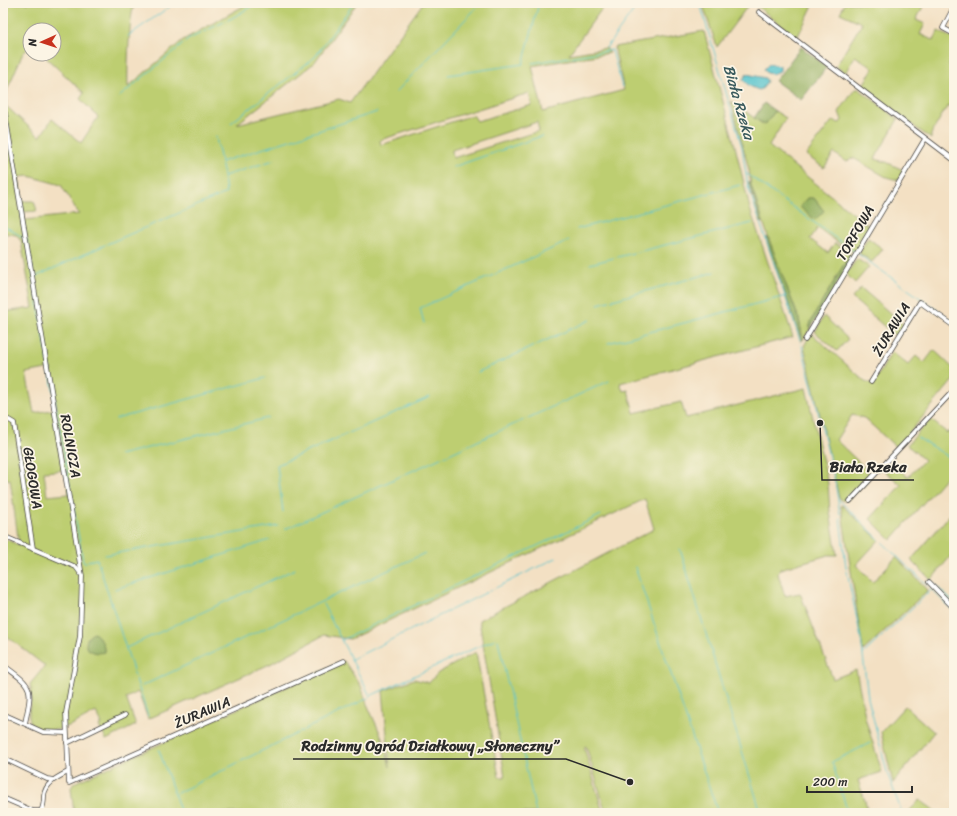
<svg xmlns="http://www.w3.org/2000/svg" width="957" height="816" font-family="Sriracha,sans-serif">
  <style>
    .green { fill: #bdce71; stroke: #747c4e; fill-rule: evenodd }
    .forest { fill: #96b163; stroke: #606e47 }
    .water { fill: #57c4ce; stroke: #41787c }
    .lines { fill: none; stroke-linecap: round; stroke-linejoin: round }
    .stream { stroke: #57c4ce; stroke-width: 1 }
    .street-casing { stroke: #494642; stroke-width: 5.5 }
    .street { stroke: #fff; stroke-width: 4 }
    .labels { text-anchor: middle; stroke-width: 3.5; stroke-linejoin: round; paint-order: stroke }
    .street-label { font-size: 14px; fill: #2b2b2b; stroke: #fcf5e5 }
    .water-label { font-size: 15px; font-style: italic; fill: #38595c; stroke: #fcf5e5 }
    .leader { fill: none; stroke: #2b2b2b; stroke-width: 1.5 }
    .callout-dot { fill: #2b2b2b; stroke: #fcf5e5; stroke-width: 1.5 }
    .callout-label { font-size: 15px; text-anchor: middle; font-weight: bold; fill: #2b2b2b; stroke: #fcf5e5; stroke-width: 3.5; stroke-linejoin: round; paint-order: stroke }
  </style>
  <rect width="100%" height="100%" fill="#fcf5e5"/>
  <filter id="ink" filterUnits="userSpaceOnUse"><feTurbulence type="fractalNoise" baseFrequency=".025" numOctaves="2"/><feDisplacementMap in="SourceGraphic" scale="8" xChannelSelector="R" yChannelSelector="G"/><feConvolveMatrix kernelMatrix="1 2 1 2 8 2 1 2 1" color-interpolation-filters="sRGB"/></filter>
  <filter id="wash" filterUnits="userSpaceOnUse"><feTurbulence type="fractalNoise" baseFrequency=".012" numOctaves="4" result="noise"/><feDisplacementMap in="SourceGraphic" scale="16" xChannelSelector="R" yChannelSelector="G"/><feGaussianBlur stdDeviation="0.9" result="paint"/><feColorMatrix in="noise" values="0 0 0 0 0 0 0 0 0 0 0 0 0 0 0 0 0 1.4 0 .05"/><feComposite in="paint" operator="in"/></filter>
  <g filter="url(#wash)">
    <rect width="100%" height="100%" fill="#f3e0c3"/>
    <g class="green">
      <path d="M3,3H135C129,13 127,73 128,87L183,40L249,3H357L314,63L237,124L339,99L350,103L423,3H606L569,54L606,48L610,53L532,66L543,112L624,90L614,47L704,31L735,146L750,209L793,337L620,383L623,391L628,390L634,413L681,402L686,418L806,388L828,484L830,512L837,555H828L780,569L778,574L785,596L800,593L833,679L856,670L866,721L882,772L858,780L869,813H606L586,746L584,747L603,813H74L71,788L74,783L344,661L361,686L367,704L384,742L390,767L383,691L414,679L429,683L438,673L476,652L499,777H505L479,620L654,529L645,499L350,639L324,635L270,664L148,719L138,692L126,698L136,725L106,740L99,726L102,724L96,712C76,722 52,740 31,724C25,712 35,697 30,684L45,666L3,633V528L5,539L19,545L10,479L3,480V451L5,450L3,433V312L33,308L21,241L16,235L3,233V87L7,75L3,73ZM30,30H54V54H42L84,93L80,99L98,117L81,143L52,119L40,137L6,106L7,90L23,53L30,47ZM529,93L532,105L477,121L473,115L381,145L380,140ZM537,122L539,131L453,158L452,150ZM29,176L61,185L79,214L25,220L23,212L37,211L34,201H22L19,177ZM51,368L57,409L34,413L26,373ZM66,470L69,494L47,496L44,472Z"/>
      <polygon points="702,3 750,3 717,47"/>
      <polygon points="753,3 814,3 797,38"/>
      <polygon points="845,3 925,3 916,20 925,24 920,34 934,41 938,31 954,39 954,54 949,65 954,68 954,108 948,105 931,134 931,139 862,87 873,68 855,56 845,73 836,66 862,23 840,13"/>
      <polygon points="855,89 859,89 898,119 875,159 886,162 903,170 898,180 886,177 855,159 851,158 847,162 834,153 824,168 806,155 832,121 840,123 842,120 839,112"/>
      <polygon points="731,101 764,125 775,111 786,118 769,146 870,227 856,251 854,250 851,252 818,228 810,239 828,253 835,243 850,254 811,321 809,331 803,340 799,319 778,266 751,186 749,170"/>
      <polygon points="868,238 883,249 872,262 859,253"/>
      <polygon points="857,259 869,267 855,283 846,274"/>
      <polygon points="861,288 904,325 898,335 894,335 852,298"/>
      <polygon points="824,316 848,339 837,351 815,332"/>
      <polygon points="811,333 865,381 873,384 892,352 908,365 916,356 924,363 934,350 954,369 954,379 897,448 864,418 852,415 836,440 872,475 849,499 844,501 839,498 804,346"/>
      <polygon points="930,419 947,433 954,426 954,457 952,459 954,461 954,468 891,540 870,519 901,485 884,470 891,462 908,477 924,460 907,445"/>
      <polygon points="842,505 879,540 856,565 873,582 896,557 928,590 863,651 841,506"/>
      <polygon points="954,510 954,552 931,580 911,560"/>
      <polygon points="905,706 934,732 893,783 881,732"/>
      <polygon points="920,800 938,813 907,813"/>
    </g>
    <g class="forest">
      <polygon points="801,47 827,67 801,100 775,81"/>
      <polygon points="764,103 775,111 765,125 754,118"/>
      <polygon points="748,182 750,182 763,222 761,223"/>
      <polygon points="808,198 814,198 824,211 815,220 800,207"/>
      <polygon points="768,237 799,319 803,340 801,341 766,238"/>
      <polygon points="850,254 853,257 809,331 811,321"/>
      <path d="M94,633C100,637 105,644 104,652C98,654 90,652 86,647C86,640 87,636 94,633Z"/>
    </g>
    <g class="water">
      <polygon points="769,64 780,66 780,71 772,74 767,73 764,69"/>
      <path d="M747,74L765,78L767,81L763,88L759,90C753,88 746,85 743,79Z"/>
    </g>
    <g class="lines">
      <g class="stream">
        <polyline points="700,3 742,147 748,187 801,343"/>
        <polyline points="3,4 3,3"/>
        <polyline points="128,36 175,3"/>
        <polyline points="606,48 639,3"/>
        <polyline points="532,63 612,50 622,87"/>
        <polyline points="448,75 523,64 539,3"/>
        <polyline points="396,92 481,3"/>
        <polyline points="119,97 189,39 232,18 257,3"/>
        <polyline points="231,123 315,57 354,3"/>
        <polyline points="216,137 224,176 274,160"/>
        <polyline points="221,162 377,112"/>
        <polyline points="453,167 542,136"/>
        <polyline points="747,174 855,252"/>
        <polyline points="3,225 24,238"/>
        <polyline points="577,229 740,185"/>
        <polyline points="27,239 83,562 86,562"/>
        <polyline points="107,244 226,193 224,176"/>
        <polyline points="858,254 954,322"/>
        <polyline points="590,264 752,223"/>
        <polyline points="35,277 105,245"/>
        <polyline points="598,304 715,272"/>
        <polyline points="424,323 420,308 569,241"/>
        <polyline points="608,343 786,296"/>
        <polyline points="802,346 835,481 840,514"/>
        <polyline points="478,372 590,320"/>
        <polyline points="116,419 265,378"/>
        <polyline points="918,438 954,460"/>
        <polyline points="119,455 268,418"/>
        <polyline points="839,500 879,539"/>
        <polyline points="283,512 277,465 430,397"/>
        <polyline points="840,518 846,567 861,638 868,698 887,772 902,813"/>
        <polyline points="285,529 609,381"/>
        <polyline points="882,542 928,586"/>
        <polyline points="680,549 761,813"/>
        <polyline points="105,555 278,526"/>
        <polyline points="88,561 97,559 148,716"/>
        <polyline points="635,567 718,813"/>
        <polyline points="930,580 954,603"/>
        <polyline points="930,588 954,612"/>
        <polyline points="115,589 270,540"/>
        <polyline points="323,604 370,696 495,639"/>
        <polyline points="342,640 601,515"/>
        <polyline points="498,640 536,813"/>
        <polyline points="126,648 295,569"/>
        <polyline points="863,654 931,590"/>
        <polyline points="352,659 556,558"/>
        <polyline points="142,686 425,553"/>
        <polyline points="159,750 181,813"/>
        <polyline points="177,793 368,698"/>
        <polyline points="848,813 832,762 870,743"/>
        <polyline points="950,813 954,808"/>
      </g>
    </g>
  </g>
  <g filter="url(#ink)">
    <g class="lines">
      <g class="street-casing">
        <g id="street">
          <polyline points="954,7 943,28 954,34"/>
          <polyline points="759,12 954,160"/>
          <polyline points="5,113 82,576 80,636 66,713 69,783 344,661"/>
          <polyline points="805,340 925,139"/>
          <polyline points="871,382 920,302 954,326"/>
          <polyline points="3,421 9,420 14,423 33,549"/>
          <polyline points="850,501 954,390"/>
          <polyline points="3,536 76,567 81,574"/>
          <polyline points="929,582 954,608"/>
          <path d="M3,665C33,687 33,686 25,723"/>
          <polyline points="3,714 43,732 66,733"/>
          <polyline points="67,743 125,715"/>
          <polyline points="3,758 47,779 53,780"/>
          <path d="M3,798L33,811H41C44,806 44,801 44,796C45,783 58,777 68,772"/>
        </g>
      </g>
      <use href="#street" class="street"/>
    </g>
  </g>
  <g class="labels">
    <g class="street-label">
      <text transform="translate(855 233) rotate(-60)" y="5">TORFOWA</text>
      <text transform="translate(891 329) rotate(-59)" y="5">ŻURAWIA</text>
      <text transform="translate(71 446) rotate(80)" y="5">ROLNICZA</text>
      <text transform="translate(33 478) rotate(81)" y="5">GŁOGOWA</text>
      <text transform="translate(202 712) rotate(-23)" y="5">ŻURAWIA</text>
    </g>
    <g class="water-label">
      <text transform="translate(739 102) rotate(74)" y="5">Biała Rzeka</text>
    </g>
  </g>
  <path class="leader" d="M820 423L822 480H914M630 782L566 759H293"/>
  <g class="callout-dot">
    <circle cx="820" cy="423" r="4"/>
    <circle cx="630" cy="782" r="4"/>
  </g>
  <g class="callout-label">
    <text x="868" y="472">Biała Rzeka</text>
    <text x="430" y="751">Rodzinny Ogród Działkowy „Słoneczny”</text>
  </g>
  <rect width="957" height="816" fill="none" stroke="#fcf5e5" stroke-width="16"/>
  <g transform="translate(42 42) rotate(267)"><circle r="19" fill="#fcf5e5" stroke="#a8a49b"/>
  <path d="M0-3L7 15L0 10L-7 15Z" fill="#c8321e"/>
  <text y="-6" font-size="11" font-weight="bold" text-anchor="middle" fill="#2b2b2b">N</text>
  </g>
  <path d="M807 786v6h105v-6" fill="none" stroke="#2b2b2b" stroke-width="2"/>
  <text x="813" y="786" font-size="12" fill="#2b2b2b" stroke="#fcf5e5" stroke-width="3" paint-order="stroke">200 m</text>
</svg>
